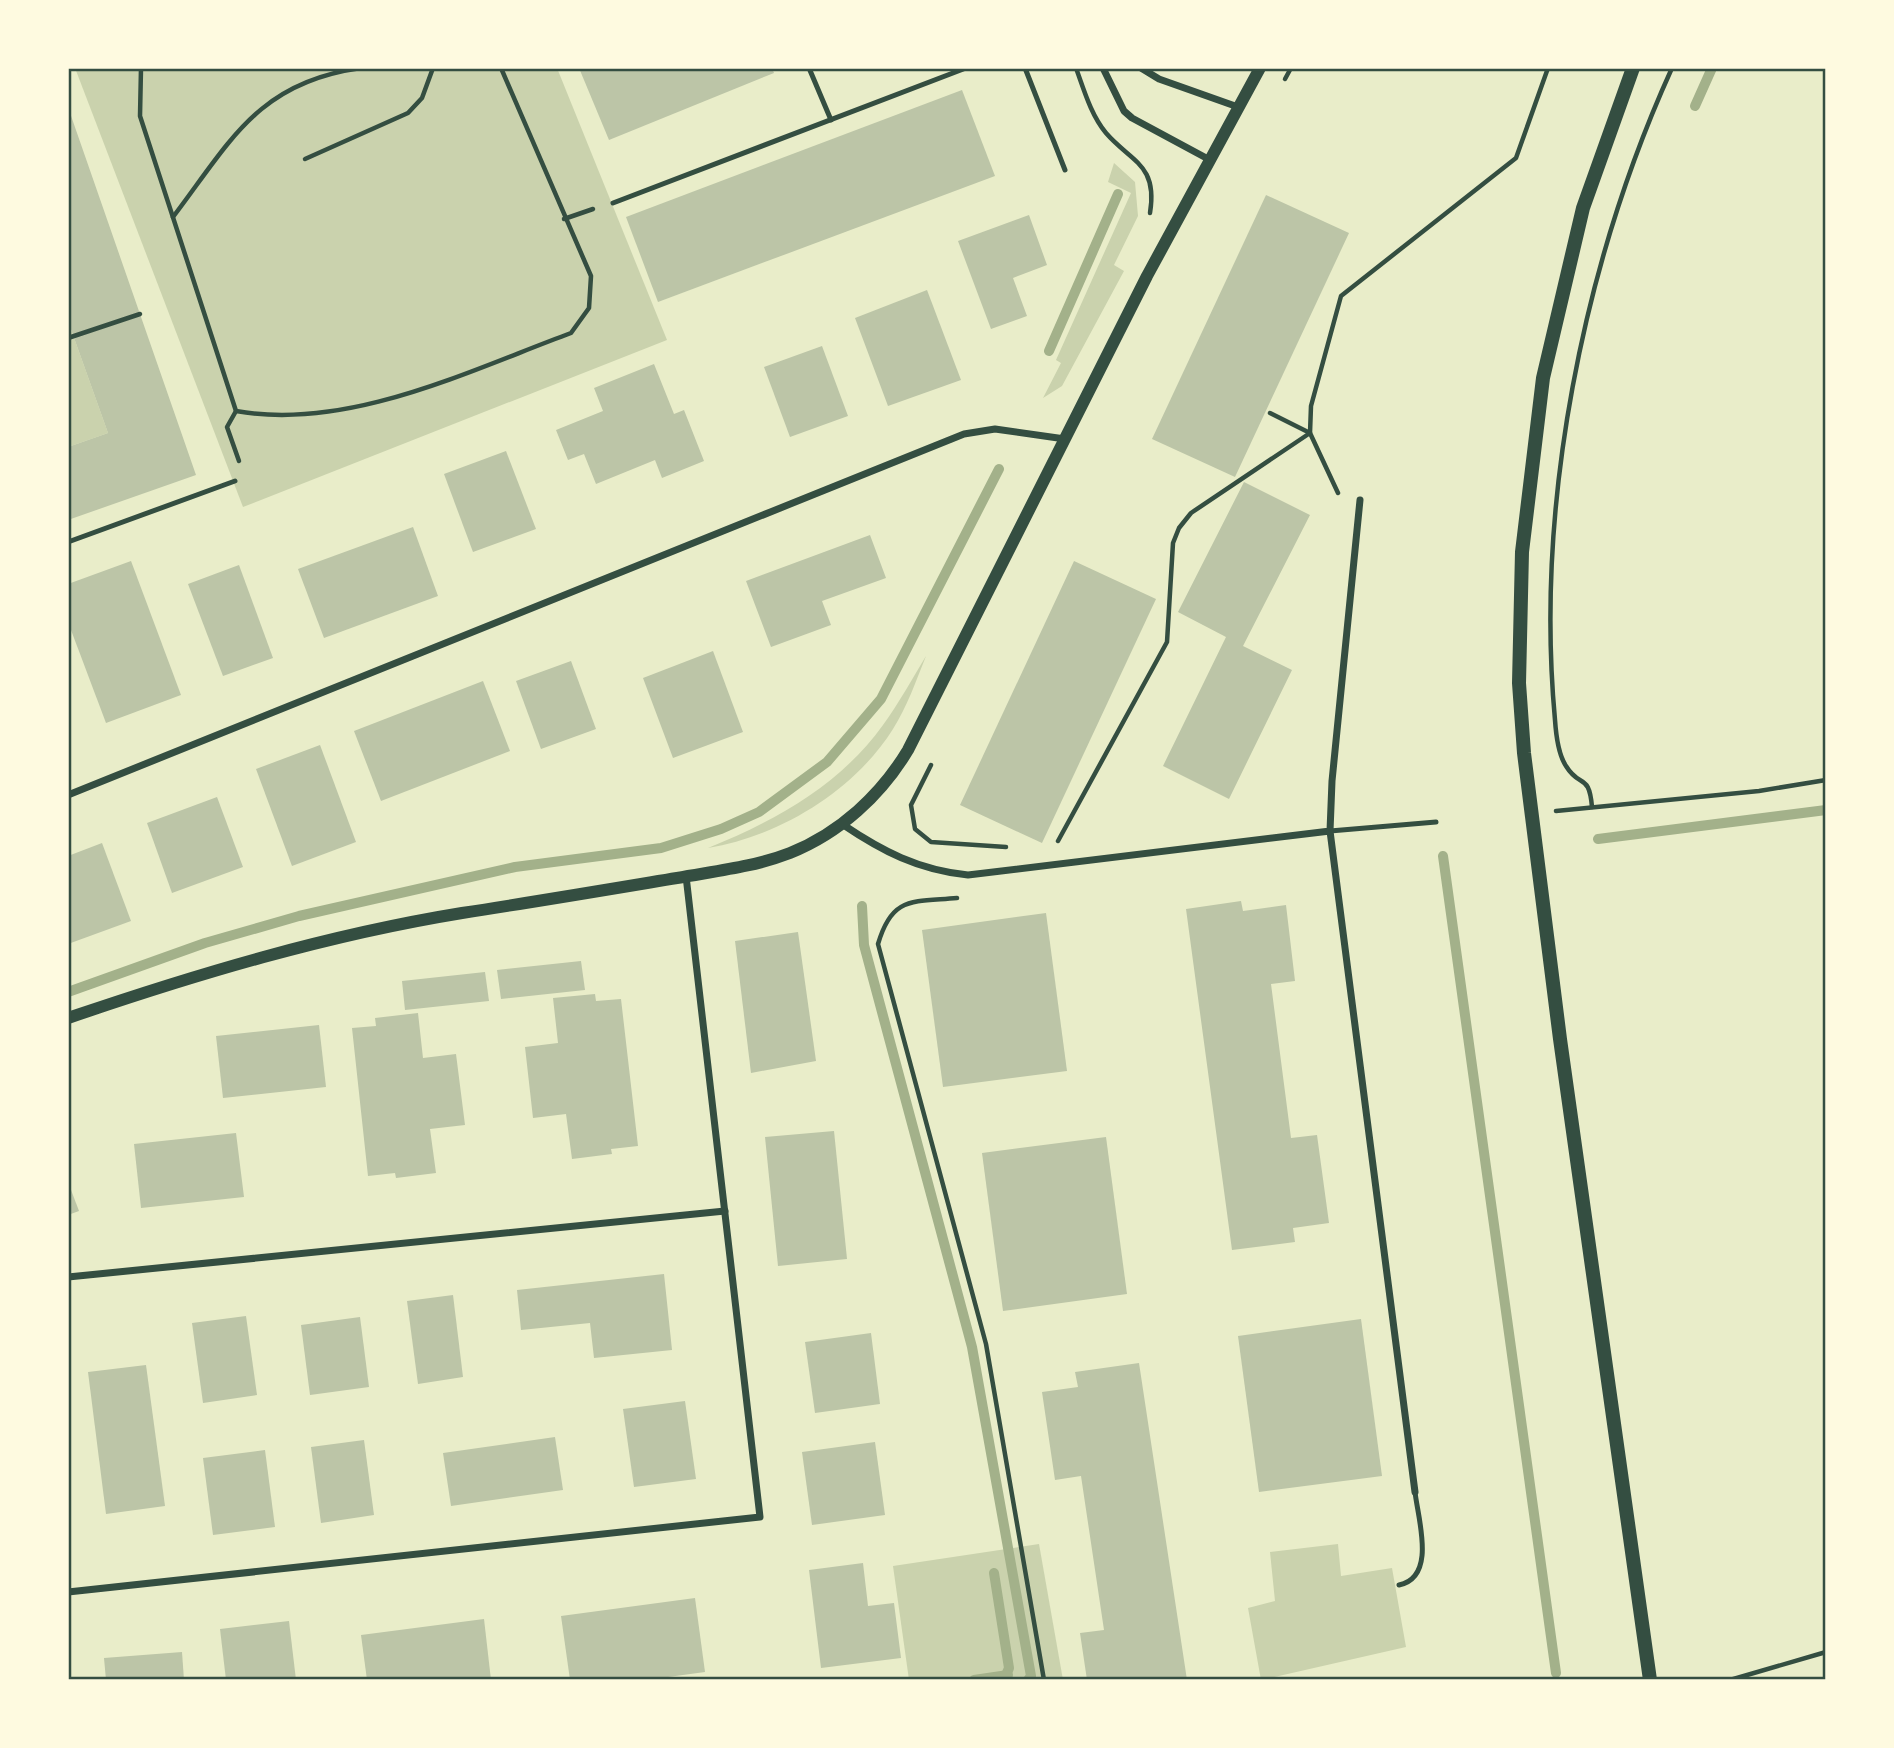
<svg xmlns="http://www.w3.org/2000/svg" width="1894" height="1748" font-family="'Source Sans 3',sans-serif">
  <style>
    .green { fill: #cad2ad }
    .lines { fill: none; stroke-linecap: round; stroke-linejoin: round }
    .stream { stroke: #a3b18a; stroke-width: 10 }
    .building { fill: #bcc5a7 }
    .path { stroke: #344e41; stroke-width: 4.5 }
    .service { stroke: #344e41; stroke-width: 5 }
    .minor { stroke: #344e41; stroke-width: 7 }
    .tertiary { stroke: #344e41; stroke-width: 12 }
    .secondary { stroke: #344e41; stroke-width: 14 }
    .neatline { fill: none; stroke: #344e41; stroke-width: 2.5 }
  </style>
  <rect width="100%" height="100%" fill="#e9edc9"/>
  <g class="green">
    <polygon points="75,68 557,68 667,340 243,507"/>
    <polygon points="1114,163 1135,182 1138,216 1114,265 1124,271 1062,386 1043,398 1061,363 1056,360 1131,193 1108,182"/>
    <polygon points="68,321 108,433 68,447"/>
    <path d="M926,656C916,681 907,707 893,729C854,791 780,836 708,848C775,821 840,785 883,725C899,703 912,679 926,656Z"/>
    <polygon points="1039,1544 1063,1680 909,1680 893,1566"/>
    <polygon points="1338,1544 1341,1576 1392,1568 1406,1647 1261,1680 1248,1608 1275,1601 1270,1552"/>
  </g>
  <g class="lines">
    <g class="stream">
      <polyline points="1695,106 1712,68"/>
      <polyline points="1049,351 1118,194"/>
      <polyline points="1598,839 1826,810"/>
      <polyline points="1443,856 1556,1673"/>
      <polyline points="862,906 864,945 972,1347 1031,1676 1028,1680"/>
      <polyline points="68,992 205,943 299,916 515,867 661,848 721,829 759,812 827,762 881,699 999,469"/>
      <polyline points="994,1573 1009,1668 1004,1680"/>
      <polyline points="974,1680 1008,1675"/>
    </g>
  </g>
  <g class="building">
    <polygon points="579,68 772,68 774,73 609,140"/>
    <polygon points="962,90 995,176 658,302 626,217"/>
    <polygon points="69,110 196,475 68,520 68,447 108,433 68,321"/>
    <polygon points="1266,195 1349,233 1235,477 1152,439"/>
    <polygon points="1029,215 1047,265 1013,278 1027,316 991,329 958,241"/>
    <polygon points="927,290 961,380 888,406 855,318"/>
    <polygon points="822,346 848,416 790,437 764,367"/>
    <polygon points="654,364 674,414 684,410 704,461 662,478 655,460 596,484 584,454 568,460 556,430 603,411 594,388"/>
    <polygon points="506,451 536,529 473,552 444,474"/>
    <polygon points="1244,482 1310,515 1243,646 1292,670 1229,799 1163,766 1226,637 1178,612"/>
    <polygon points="413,527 438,596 324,638 298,569"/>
    <polygon points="870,535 886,578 822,601 831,625 771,647 746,581"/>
    <polygon points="131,561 181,695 106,723 68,622 68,584"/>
    <polygon points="1074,561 1156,599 1042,843 960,805"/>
    <polygon points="239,565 273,658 223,676 188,584"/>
    <polygon points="713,651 743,732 673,758 643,678"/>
    <polygon points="571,661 596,729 541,749 516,681"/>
    <polygon points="483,681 510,751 381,801 354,731"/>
    <polygon points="320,745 356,842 292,866 256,769"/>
    <polygon points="217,797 243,867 172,893 147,823"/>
    <polygon points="102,843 131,921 68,944 68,856"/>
    <polygon points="1241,901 1243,911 1286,905 1295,981 1271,984 1291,1138 1317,1135 1329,1223 1293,1228 1295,1242 1232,1250 1186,909"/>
    <polygon points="1046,913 1067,1071 943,1087 922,930"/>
    <polygon points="798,932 816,1061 751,1073 735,941"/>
    <polygon points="581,961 585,990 501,999 497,970"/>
    <polygon points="485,972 489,1001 405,1010 402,981"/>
    <polygon points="595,994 596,1001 621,999 638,1146 611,1149 612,1154 572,1159 566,1114 533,1118 525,1047 558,1043 553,998"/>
    <polygon points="418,1013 423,1058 456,1054 465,1125 430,1129 436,1173 396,1178 395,1173 368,1176 352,1028 376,1026 375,1018"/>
    <polygon points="319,1025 326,1087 223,1098 216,1036"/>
    <polygon points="834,1131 847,1259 778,1266 765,1137"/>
    <polygon points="236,1133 244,1197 141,1208 134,1144"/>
    <polygon points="1106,1137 1127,1294 1003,1311 982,1153"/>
    <polygon points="68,1182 79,1211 68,1215"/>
    <polygon points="664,1274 672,1350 594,1358 590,1323 521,1330 517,1290"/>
    <polygon points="453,1295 463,1377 418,1384 407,1301"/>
    <polygon points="246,1316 257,1395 203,1403 192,1323"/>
    <polygon points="360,1317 369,1387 310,1395 301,1325"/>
    <polygon points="1361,1319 1382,1476 1259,1492 1238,1336"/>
    <polygon points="871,1333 880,1404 815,1413 805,1342"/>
    <polygon points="1139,1363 1187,1680 1087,1680 1080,1633 1104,1630 1081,1476 1055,1480 1042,1392 1078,1387 1075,1372"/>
    <polygon points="146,1365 165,1506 106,1514 88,1372"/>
    <polygon points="685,1401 696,1479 634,1487 623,1409"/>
    <polygon points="555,1437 563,1490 451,1506 443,1453"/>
    <polygon points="364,1440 374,1515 321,1523 311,1447"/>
    <polygon points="875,1442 885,1515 812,1525 802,1452"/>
    <polygon points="265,1450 275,1527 213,1535 203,1458"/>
    <polygon points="863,1563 868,1606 894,1603 901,1658 821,1668 809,1570"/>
    <polygon points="695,1598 705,1672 646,1680 570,1680 561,1616"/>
    <polygon points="484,1619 491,1680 367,1680 361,1635"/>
    <polygon points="289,1621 296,1680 226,1680 220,1629"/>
    <polygon points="182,1652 184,1680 106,1680 104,1658"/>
  </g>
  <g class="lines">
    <g class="path">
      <path d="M141,68L140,116L236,411C348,431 468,371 571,333L589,308L591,276L501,68"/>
      <polyline points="410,68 421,68"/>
      <path d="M1076,68C1084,90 1091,115 1106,133C1131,162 1158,164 1150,213"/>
      <polyline points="1285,79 1291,68"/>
      <polyline points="305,159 408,113 422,98 433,68"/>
      <path d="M173,217C230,142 258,82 361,68"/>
      <polyline points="564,219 593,209"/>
      <polyline points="68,338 140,314"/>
      <polyline points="236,411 227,427 239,461"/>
      <polyline points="1270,413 1310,433 1338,493"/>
      <polyline points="931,765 911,805 915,829 931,842 1006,847"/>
      <path d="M1592,807C1589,772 1580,789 1566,766C1558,754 1556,735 1555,720C1535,505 1583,264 1672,68"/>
      <polyline points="1556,811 1759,791 1826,780"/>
      <polyline points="1058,841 1167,642 1173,543 1179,528 1191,513 1310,433 1311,406 1341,296 1516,158 1548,68"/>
      <path d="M957,898C912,902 892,896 878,944L986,1344L1044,1680"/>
      <polyline points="1730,1680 1826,1652"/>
    </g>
    <g class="service">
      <polyline points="809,68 831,120"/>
      <polyline points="1025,68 1065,170"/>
      <polyline points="613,203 966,68"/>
      <polyline points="68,542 235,481"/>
      <polyline points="1330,831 1436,822"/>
      <path d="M1399,1585C1437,1577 1418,1519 1415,1492"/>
    </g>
    <g class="minor">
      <polyline points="1103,68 1124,111 1132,118 1210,160"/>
      <polyline points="1141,68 1159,79 1238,107"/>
      <polyline points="68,795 964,434 995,429 1065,439"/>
      <path d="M842,824C882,851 918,870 968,875L1330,831L1332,781L1360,500"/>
      <polyline points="1330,831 1415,1492"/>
      <polyline points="68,1277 725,1211"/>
      <polyline points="68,1592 760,1517 686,876"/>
    </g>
    <path class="tertiary" d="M68,1018C197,974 327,935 462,913C534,902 605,890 677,878C715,871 754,867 790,853C840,833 881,795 908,750L1147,276L1260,68"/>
    <polyline class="secondary" points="1633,68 1583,208 1543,378 1522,552 1519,683 1524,753 1560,1039 1650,1680"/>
  </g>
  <rect width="1894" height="1748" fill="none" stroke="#fefae0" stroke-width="140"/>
  <rect x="70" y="70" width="1754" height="1608" class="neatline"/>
</svg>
